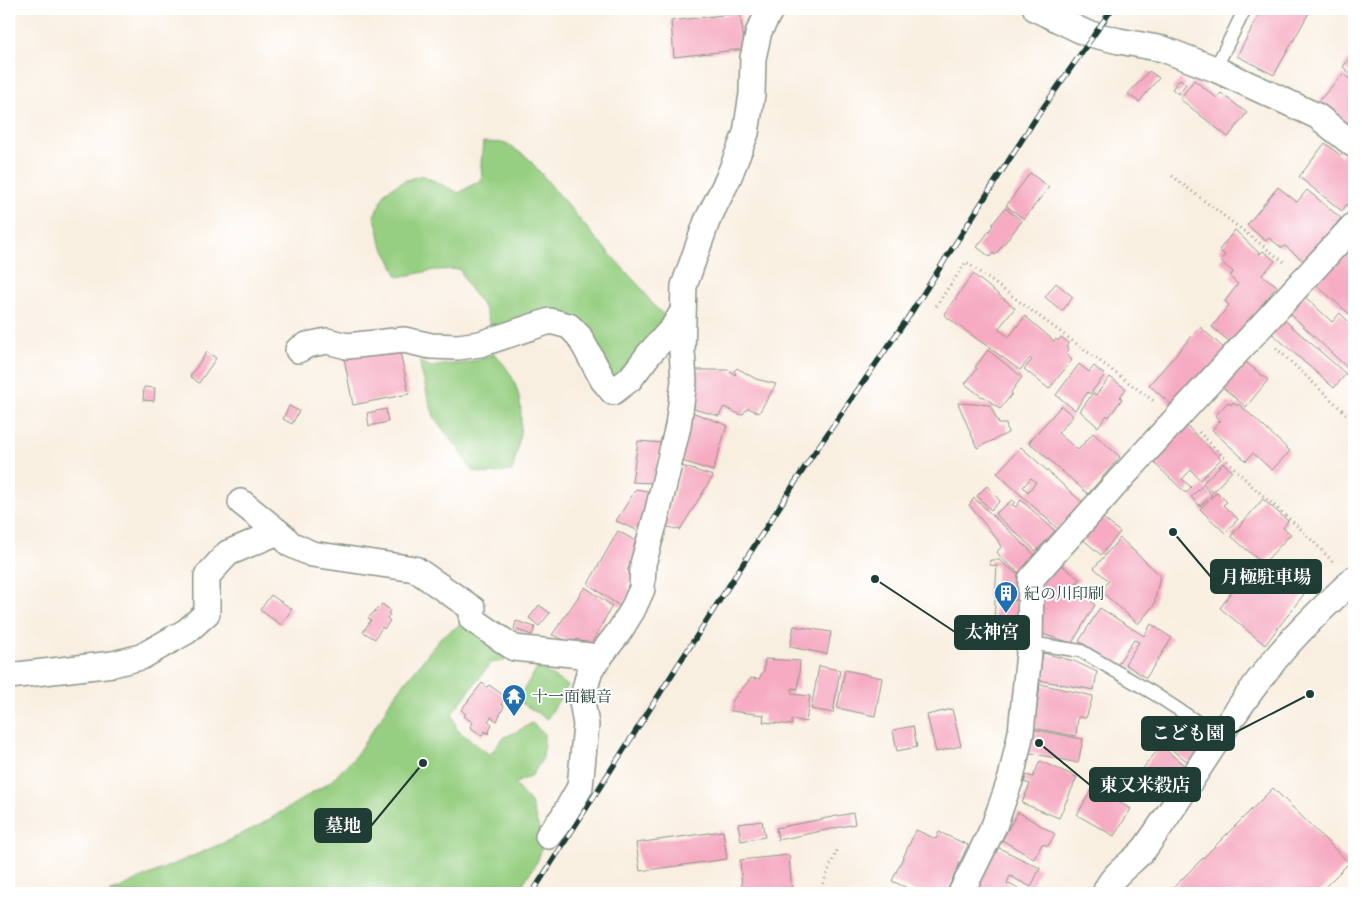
<svg xmlns="http://www.w3.org/2000/svg" width="1363" height="902" font-family="'Libre Caslon Text','Noto Serif JP',serif">
  <style>
    .green { fill: #96cf81; stroke: #5a865a }
    .building { fill: #f6abc2; fill-rule: evenodd }
    .lines { fill: none; stroke-linecap: round; stroke-linejoin: round }
    .lane-casing { stroke: #8c968a; stroke-width: 15 }
    .street-casing { stroke: #8c968a; stroke-width: 28 }
    .path { stroke: #8c968a; stroke-width: 3; stroke-dasharray: 1 4; stroke-linecap: butt }
    .lane { stroke: #fff; stroke-width: 12 }
    .street { stroke: #fff; stroke-width: 25 }
    .rail-casing { stroke: #1f3d34; stroke-width: 5.5 }
    .rail { stroke: #fff; stroke-width: 4; stroke-dasharray: 11; stroke-linecap: butt }
    .labels { text-anchor: middle; stroke-width: 4; stroke-linejoin: round; paint-order: stroke }
    .poi-label { font-size: 16px; fill: #1f3d34; stroke: #fff; text-anchor: start }
    .leader { fill: none; stroke: #1f3d34; stroke-width: 2 }
    .callout-dot { fill: #1f3d34; stroke: #fff; stroke-width: 2 }
    .callout { fill: #1f3d34; stroke: #1f3d34; stroke-width: 2 }
    .callout-label { font-size: 18px; text-anchor: middle; font-weight: bold; fill: #fff }
  </style>
  <rect width="100%" height="100%" fill="#fff"/>
  <filter id="ink" filterUnits="userSpaceOnUse"><feTurbulence type="fractalNoise" baseFrequency=".02" numOctaves="2"/><feDisplacementMap in="SourceGraphic" scale="10" xChannelSelector="R" yChannelSelector="G"/><feConvolveMatrix kernelMatrix="1 2 1 2 8 2 1 2 1" color-interpolation-filters="sRGB"/></filter>
  <filter id="wash" filterUnits="userSpaceOnUse"><feTurbulence type="fractalNoise" baseFrequency=".0096" numOctaves="4" result="noise"/><feDisplacementMap in="SourceGraphic" scale="20" xChannelSelector="R" yChannelSelector="G"/><feGaussianBlur stdDeviation="1.12" result="paint"/><feColorMatrix in="noise" values="0 0 0 0 0 0 0 0 0 0 0 0 0 0 0 0 0 1.4 0 .05"/><feComposite in="paint" operator="in"/></filter>
  <g filter="url(#wash)">
    <rect width="100%" height="100%" fill="#f9efe1"/>
    <g class="green">
      <polygon points="483,142 506,143 528,158 597,240 642,289 653,305 670,321 615,378 580,334 492,330 485,309 468,286 460,269 435,270 398,277 390,259 381,244 378,228 374,216 386,191 404,181 422,175 459,193 482,179 481,165"/>
      <path d="M494,354C529,386 524,429 512,471L488,474L472,471L461,452L435,419L427,395L425,384L421,370L420,362L432,367L449,364H461L478,360Z"/>
      <polygon points="463,623 507,655 504,661 491,663 452,713 457,730 490,755 503,738 518,731 532,723 544,734 543,758 532,775 514,784 531,803 543,842 538,860 517,893 109,893 132,882 221,844 260,825 330,782 354,758 381,718 391,700 420,664 440,638"/>
      <polygon points="538,667 568,686 547,719 517,700"/>
    </g>
    <g id="blocks">
      <g class="building">
        <polygon points="1262,9 1305,9 1310,11 1274,75 1237,56"/>
        <polygon points="740,13 745,49 674,57 671,21"/>
        <polygon points="1354,52 1354,77 1343,67"/>
        <polygon points="1149,71 1159,78 1139,102 1128,94"/>
        <polygon points="1343,74 1354,82 1354,131 1314,106"/>
        <polygon points="1180,79 1186,84 1178,94 1172,89"/>
        <polygon points="1194,80 1217,98 1221,93 1247,113 1228,137 1180,99"/>
        <polygon points="1325,143 1341,156 1344,152 1354,160 1354,205 1352,208 1347,204 1342,211 1299,177"/>
        <polygon points="1030,173 1049,187 1024,219 1006,206"/>
        <polygon points="1278,187 1297,202 1307,190 1341,218 1305,262 1285,246 1282,248 1269,238 1266,241 1247,225"/>
        <polygon points="1005,208 1022,221 995,255 993,253 990,257 977,247 993,226 992,225"/>
        <polygon points="1235,230 1260,254 1263,251 1275,261 1262,275 1277,286 1231,343 1212,327 1229,305 1225,301 1238,284 1230,277 1233,272 1220,261 1225,255 1219,250"/>
        <polygon points="1344,251 1354,261 1354,318 1315,284"/>
        <polygon points="973,274 1015,308 998,329 1009,337 1025,316 1054,341 1056,339 1058,341 1061,337 1069,343 1066,347 1069,349 1067,352 1068,353 1067,356 1072,360 1049,389 1024,369 1032,360 1030,358 1020,370 944,315"/>
        <polygon points="1056,283 1073,297 1062,311 1045,297"/>
        <polygon points="1301,293 1332,322 1340,313 1354,327 1354,374 1286,310"/>
        <polygon points="1281,317 1346,374 1334,388 1268,330"/>
        <polygon points="1200,327 1226,350 1175,408 1149,385"/>
        <polygon points="399,347 409,394 353,405 344,358"/>
        <polygon points="988,350 1022,377 1011,392 1012,394 1000,409 983,396 982,397 965,384 977,368 975,367"/>
        <polygon points="207,352 216,358 199,383 190,376"/>
        <polygon points="1242,359 1268,380 1246,407 1220,385"/>
        <polygon points="1079,364 1089,372 1094,366 1105,375 1090,394 1088,392 1075,410 1056,395"/>
        <polygon points="737,368 756,379 776,384 759,413 748,408 743,414 741,415 724,407 719,416 687,407 692,370 729,370 735,375 736,374 734,371"/>
        <polygon points="1110,377 1126,389 1120,397 1122,399 1109,417 1107,415 1098,427 1080,411 1093,393 1096,395"/>
        <polygon points="144,387 155,388 154,401 143,400"/>
        <polygon points="1228,402 1231,405 1233,402 1237,406 1239,404 1290,451 1272,470 1253,453 1246,461 1212,430 1220,421 1215,416"/>
        <polygon points="958,403 990,405 999,424 1006,424 1008,433 977,448"/>
        <polygon points="289,406 299,411 292,424 283,419"/>
        <polygon points="1061,406 1073,416 1058,433 1078,450 1093,433 1120,457 1088,494 1029,442"/>
        <polygon points="386,409 388,422 369,426 367,413"/>
        <polygon points="686,410 727,425 713,471 679,460"/>
        <polygon points="1187,426 1221,459 1200,480 1191,470 1182,479 1191,487 1186,493 1153,462"/>
        <polygon points="638,441 662,443 653,483 632,482"/>
        <path d="M1021,447L1083,503L1058,529L997,473ZM1031,478L1036,482L1028,492L1023,487Z"/>
        <polygon points="1223,463 1232,471 1213,492 1203,483"/>
        <polygon points="682,466 713,476 680,530 665,526"/>
        <polygon points="1203,485 1212,495 1200,506 1191,497"/>
        <polygon points="987,486 1000,501 991,510 977,496"/>
        <polygon points="636,489 653,492 639,531 616,521"/>
        <polygon points="1217,492 1227,502 1223,505 1238,519 1225,533 1200,509"/>
        <polygon points="974,498 1036,556 1020,574 1002,559 997,552 1001,547 997,539 969,505"/>
        <polygon points="1263,499 1288,521 1283,528 1291,534 1263,564 1231,536"/>
        <polygon points="1012,500 1015,502 1012,505 1016,507 1021,500 1055,531 1036,551 995,514"/>
        <polygon points="1098,514 1120,532 1101,555 1079,536"/>
        <polygon points="618,531 636,541 639,537 644,540 627,570 634,575 627,587 632,591 621,607 588,584"/>
        <polygon points="1120,538 1160,575 1154,605 1138,624 1101,591 1109,581 1094,568"/>
        <polygon points="990,560 999,560 1020,576 1018,600 995,598 997,566 990,565"/>
        <polygon points="1057,561 1080,580 1075,584 1095,605 1072,643 1035,632 1040,581"/>
        <polygon points="1279,563 1310,586 1265,645 1220,608 1246,573 1261,585"/>
        <polygon points="585,587 612,606 590,646 577,639 573,643 552,635"/>
        <polygon points="271,595 292,609 281,625 260,610"/>
        <polygon points="995,600 1018,601 1017,629 994,628"/>
        <polygon points="382,604 390,610 388,613 390,614 387,618 390,621 384,629 382,627 375,639 363,632 371,620 368,618"/>
        <polygon points="539,605 550,613 539,626 529,618"/>
        <polygon points="1100,608 1144,636 1151,624 1172,638 1146,678 1125,664 1139,642 1134,640 1117,665 1079,641"/>
        <polygon points="516,621 535,627 532,635 514,629"/>
        <polygon points="794,626 831,632 827,654 790,647"/>
        <polygon points="1043,653 1074,661 1097,672 1094,690 1038,680"/>
        <polygon points="765,659 800,661 798,689 792,688 792,694 810,696 806,722 792,719 792,725 763,722 764,715 731,711 733,700 751,678 759,679 764,670"/>
        <polygon points="819,666 840,670 833,713 811,709"/>
        <polygon points="845,670 882,678 875,716 837,708"/>
        <polygon points="482,683 487,687 489,685 506,697 501,704 504,706 497,721 491,717 488,721 492,724 488,734 485,731 482,736 470,727 473,723 464,716 466,714 461,710"/>
        <polygon points="1040,684 1093,696 1086,718 1078,717 1076,736 1034,728"/>
        <polygon points="952,709 961,746 936,752 927,715"/>
        <polygon points="1176,717 1211,742 1194,766 1159,741"/>
        <polygon points="913,726 917,747 897,751 893,730"/>
        <polygon points="1031,729 1083,739 1078,763 1026,752"/>
        <polygon points="1161,746 1190,770 1170,795 1140,772"/>
        <polygon points="1040,761 1077,777 1059,818 1022,803 1030,784 1024,782 1027,775 1033,777"/>
        <polygon points="1093,787 1131,809 1114,836 1077,815"/>
        <polygon points="1273,788 1349,863 1319,893 1168,893"/>
        <polygon points="1018,812 1055,834 1048,846 1042,844 1034,859 1002,840"/>
        <polygon points="853,813 855,824 778,840 776,828"/>
        <polygon points="762,821 765,837 741,841 738,824"/>
        <polygon points="916,830 936,839 939,832 968,845 946,893 918,893 892,881"/>
        <polygon points="723,831 727,859 640,871 636,843"/>
        <polygon points="993,845 1040,868 1031,887 1010,876 1007,883 1026,893 969,893"/>
        <polygon points="789,855 792,893 714,893 714,890 742,887 740,860"/>
      </g>
    </g>
  </g>
  <g filter="url(#ink)">
    <use href="#blocks" fill-opacity="0" stroke="#8c968a" stroke-width="1"/>
    <g class="lines">
      <g class="lane-casing">
        <g id="lane">
          <polyline points="1215,69 1245,9"/>
          <polyline points="1030,643 1081,651 1153,693 1219,736"/>
        </g>
      </g>
      <g class="street-casing">
        <g id="street">
          <polyline points="1036,9 1086,33 1119,41 1163,49 1215,69 1317,116 1354,145"/>
          <polyline points="298,350 307,345 327,341 347,346 404,340 431,346 458,347 480,344 550,321 569,326 579,336 603,380 613,392 630,379 649,354 672,329 682,313"/>
          <polyline points="241,502 283,536 290,544 312,554 415,569 473,609 472,619 514,648 600,657"/>
          <polyline points="9,676 113,664 141,657 187,631 207,613 207,576 228,553 278,532"/>
          <polyline points="548,836 563,817 580,787 586,725 582,701 590,669 619,632 632,611 642,589 643,564 657,514 678,426 684,381 682,351 684,286 707,221 728,179 746,133 752,94 753,58 759,31 771,9"/>
          <polyline points="961,893 994,826 1011,778 1021,732 1030,643 1031,579 1115,485 1354,225"/>
          <path d="M1105,893C1111,874 1133,863 1145,848C1190,786 1228,717 1277,657C1300,629 1327,604 1354,579"/>
        </g>
      </g>
      <g class="path">
        <polyline points="1172,176 1284,262"/>
        <polyline points="936,306 966,262 1155,402"/>
        <polyline points="1276,348 1354,421"/>
        <polyline points="1199,432 1251,485 1304,532 1334,563"/>
        <polyline points="819,893 838,848"/>
      </g>
      <use href="#lane" class="lane"/>
      <use href="#street" class="street"/>
      <g class="rail-casing">
        <polyline id="rail" points="532,893 812,456 907,319 1036,118 1112,9"/>
      </g>
      <use href="#rail" class="rail"/>
    </g>
  </g>
  <defs>
    <g id="building-pin" transform="scale(1.25)"><path d="M0 17L-7.5 6A9.5 9.5 0 1 1 7.5 6Z" fill="#1f6fb2" stroke="#fff"/><path d="M-4-6H4V6H1V3H-1V6H-4ZM-2.5-4.3h1.7v1.8h-1.7ZM.8-4.3h1.7v1.8H.8ZM-2.5-1h1.7V.8h-1.7ZM.8-1h1.7V.8H.8Z" fill="#fff"/></g>
    <g id="temple-pin" transform="scale(1.25)"><path d="M0 17L-7.5 6A9.5 9.5 0 1 1 7.5 6Z" fill="#1f6fb2" stroke="#fff"/><path d="M0-6L5-2H3V0L6.5 2.5H4V6H1.5V3h-3V6H-4V2.5H-6.5L-3 0V-2H-5Z" fill="#fff"/></g>
  </defs>
  <g fill-rule="evenodd">
    <use href="#building-pin" x="1006" y="593"/>
    <use href="#temple-pin" x="514" y="696"/>
  </g>
  <g class="labels">
    <g class="poi-label">
      <text x="1024" y="599">紀の川印刷</text>
      <text x="532" y="702">十一面観音</text>
    </g>
  </g>
  <path class="leader" d="M1173 532L1211 577M875 579L955 632M1310 694L1234 733M1039 743L1090 785M423 763L371 826"/>
  <g class="callout-dot">
    <circle cx="1173" cy="532" r="5"/>
    <circle cx="875" cy="579" r="5"/>
    <circle cx="1310" cy="694" r="5"/>
    <circle cx="1039" cy="743" r="5"/>
    <circle cx="423" cy="763" r="5"/>
  </g>
  <g class="callout">
    <rect x="1211" y="560" width="110" height="33" rx="5"/>
    <rect x="955" y="616" width="74" height="33" rx="5"/>
    <rect x="1142" y="717" width="92" height="33" rx="5"/>
    <rect x="1090" y="768" width="110" height="33" rx="5"/>
    <rect x="315" y="809" width="56" height="33" rx="5"/>
  </g>
  <g class="callout-label">
    <text x="1266" y="583">月極駐車場</text>
    <text x="992" y="638">太神宮</text>
    <text x="1188" y="739">こども園</text>
    <text x="1145" y="791">東又米穀店</text>
    <text x="343" y="832">墓地</text>
  </g>
  <rect width="1363" height="902" fill="none" stroke="#fff" stroke-width="30"/>
</svg>
